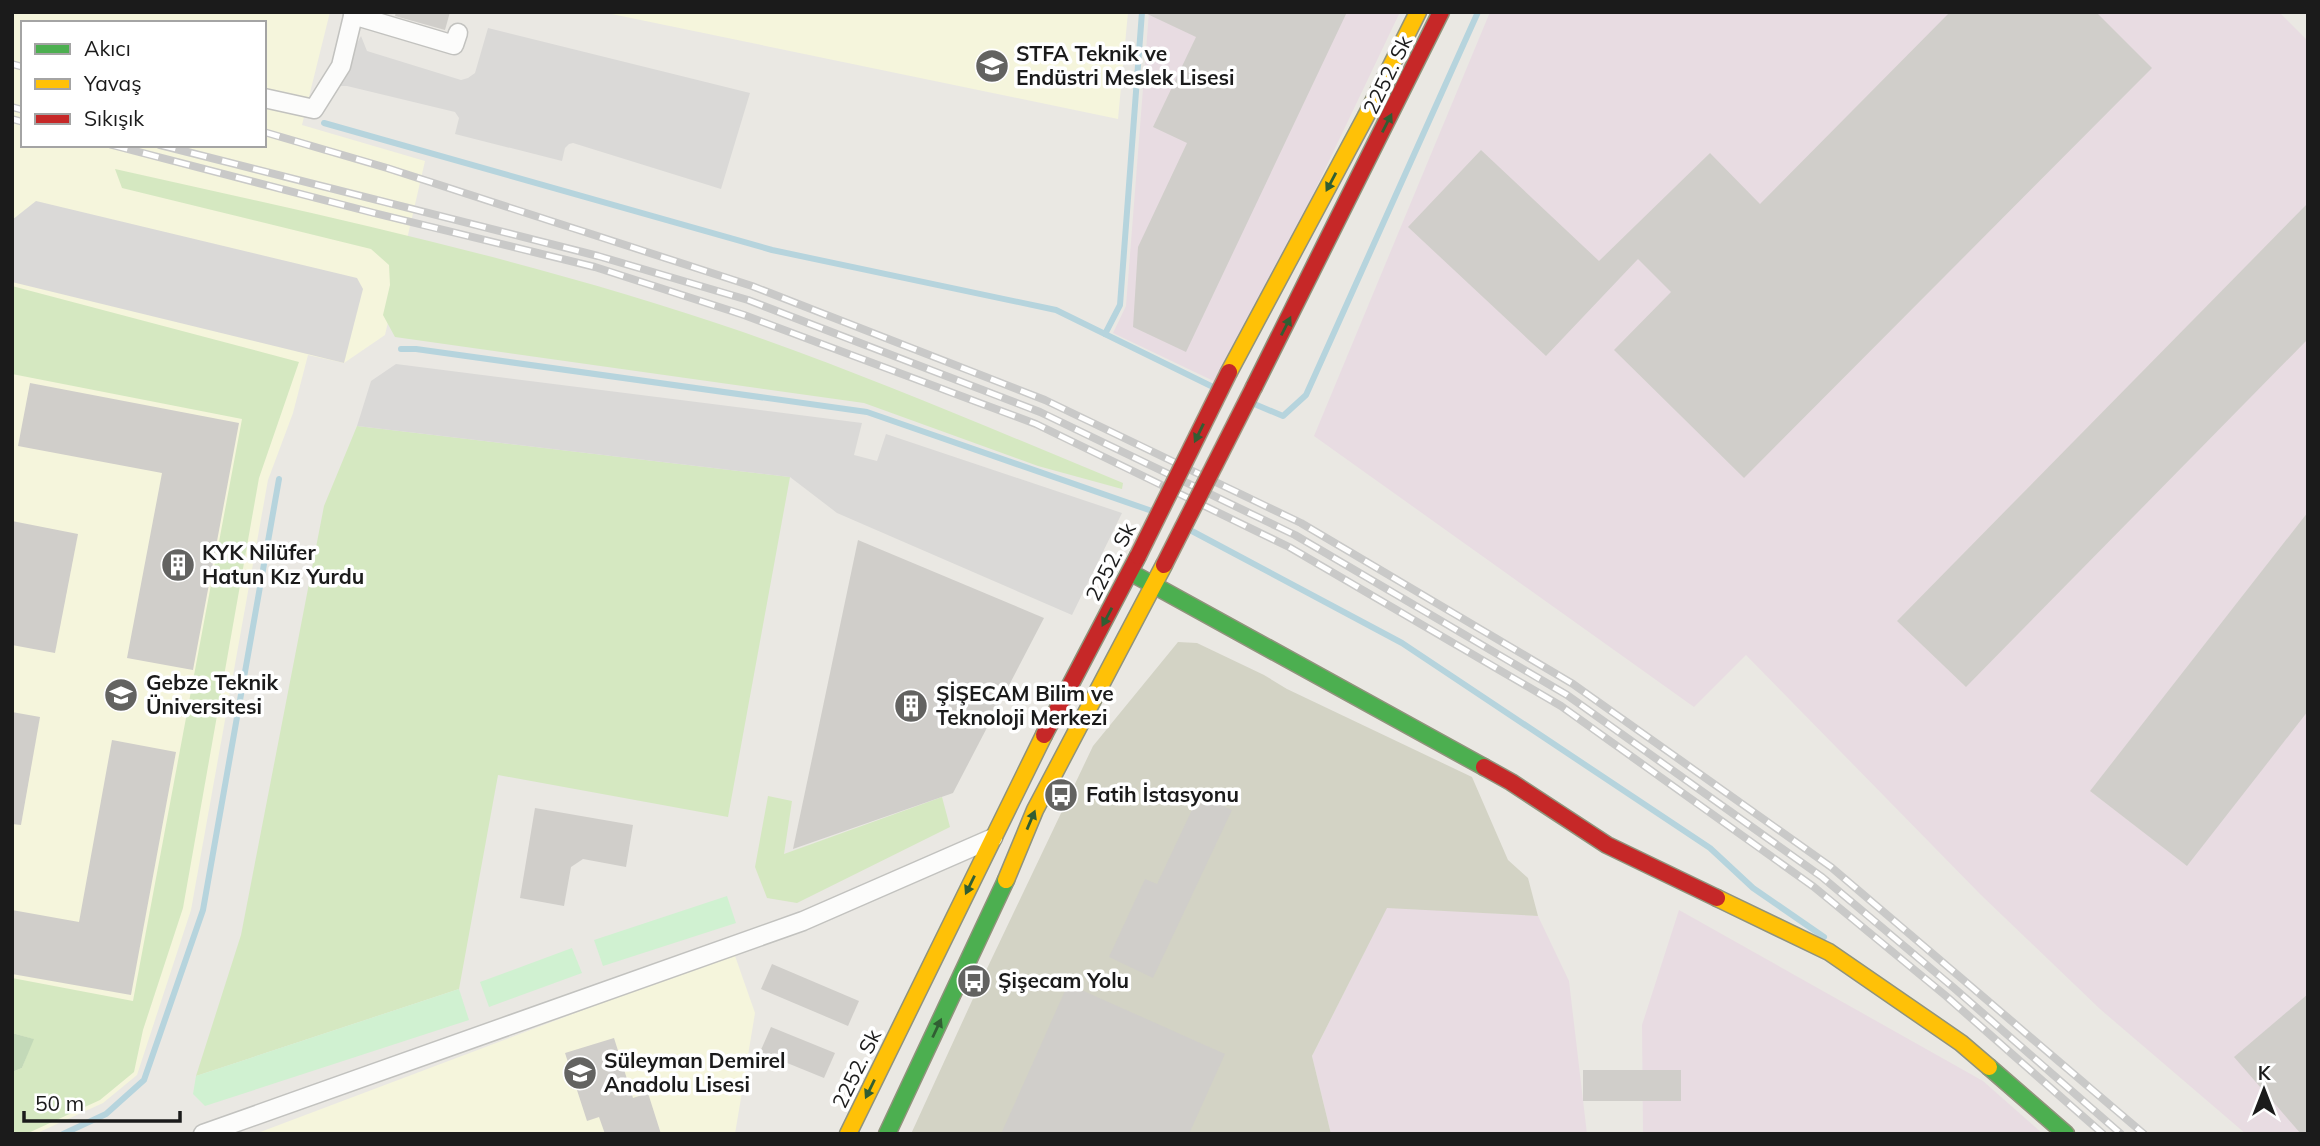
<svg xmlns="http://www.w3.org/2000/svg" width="2320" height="1146" font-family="Mulish,sans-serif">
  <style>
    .industrial { fill: #e8dce2 }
    .education { fill: #f5f5dc; fill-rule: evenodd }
    .construction { fill: #d3d3c5 }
    .grass { fill: #d5e8c1 }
    .forest { fill: #c3d9b8 }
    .park { fill: #d0f1d1 }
    .parking { fill: #dad9d7 }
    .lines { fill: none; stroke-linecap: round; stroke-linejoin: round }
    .stream { stroke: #b6d4dd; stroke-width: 6 }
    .building { fill: #d0ceca }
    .street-casing { stroke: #c2c2bf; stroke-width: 21 }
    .fast-casing { stroke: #90937c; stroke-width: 19 }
    .slow-casing { stroke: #90937c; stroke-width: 19 }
    .jam-casing { stroke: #90937c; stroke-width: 19 }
    .street { stroke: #fcfcfb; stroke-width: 18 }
    .fast { stroke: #4caf50; stroke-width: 16 }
    .slow { stroke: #ffc107; stroke-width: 16 }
    .jam { stroke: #c62828; stroke-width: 16 }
    .rail-casing { stroke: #c9c9c8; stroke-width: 8 }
    .rail { stroke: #fff; stroke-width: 5; stroke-dasharray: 16; stroke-linecap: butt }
    .jam-bridge-casing { stroke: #9f9681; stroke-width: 19; stroke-linecap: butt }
    .jam-bridge { stroke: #c62828; stroke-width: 16 }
    .oneway { fill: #315e33 }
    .labels { text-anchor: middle; stroke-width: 7; stroke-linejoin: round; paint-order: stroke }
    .poi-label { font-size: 21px; font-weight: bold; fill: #1b1b1b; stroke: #fff; text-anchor: start }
    .street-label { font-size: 21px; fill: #1b1b1b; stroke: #fff }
  </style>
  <rect width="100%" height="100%" fill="#eae8e3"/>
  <g class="industrial">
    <polygon points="1149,12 1400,12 1222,385 1113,333 1126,306"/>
    <polygon points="1490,12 2279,12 2308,41 2308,1134 2246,1134 2100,1009 1980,894 1746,655 1694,707 1314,436"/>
    <polygon points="1387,907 1538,916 1569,981 1587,1134 1331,1134 1312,1056"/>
    <polygon points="1679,910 1983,1081 2043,1134 1643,1134 1642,1025"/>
  </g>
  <g class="education">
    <path d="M12,12H330L302,125L425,161L385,335L344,363L308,355L293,413L268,480L191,910L137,1075L103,1103L35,1134H12ZM23,23H264V145H23Z"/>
    <polygon points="602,12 1128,12 1118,119"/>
    <polygon points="734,953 755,1013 735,1134 255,1134"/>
  </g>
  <polygon class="construction" points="1178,642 1197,643 1264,675 1287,689 1472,777 1508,860 1528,878 1538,916 1387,908 1312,1056 1331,1134 911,1134 982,979 1093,746"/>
  <g class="grass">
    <path d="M115,169C326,216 538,261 743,332C872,377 997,431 1123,483L1122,489L1038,466L864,403L395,337L383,315L390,285L389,265L371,249L122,188Z"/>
    <polygon points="12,286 299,362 259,478 183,908 143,1030 134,1072 100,1100 26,1134 12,1134 12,1072 22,1068 33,1039 12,1033 12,978 133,1001 242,419 12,374"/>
    <polygon points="357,426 790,477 728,817 498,775 459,989 196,1076 241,935 324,506"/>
    <polygon points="768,796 792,801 784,854 942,797 950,827 797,903 767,898 755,867"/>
  </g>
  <polygon class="forest" points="12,1033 34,1039 22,1068 12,1072"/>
  <g class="park">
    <polygon points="727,896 736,923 603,966 594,940"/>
    <polygon points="572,948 582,973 489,1007 480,982"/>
    <polygon points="459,989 469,1020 205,1106 193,1094 196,1076"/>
  </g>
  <g class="parking">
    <polygon points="488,28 750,93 721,189 573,143 569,144 565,148 562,161 455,134 459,118 455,112 347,86 333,86 361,36 367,51 461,80 468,78 475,73"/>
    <polygon points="36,201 357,278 363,289 344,363 12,282 12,220"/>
    <polygon points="396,364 862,423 854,455 877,461 886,434 1122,513 1072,615 837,513 790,477 357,426 371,381"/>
  </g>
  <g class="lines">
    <g class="stream">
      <polyline points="324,123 772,250 1056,310 1213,387"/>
      <polyline points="1105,334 1120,305 1142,12"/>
      <polyline points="401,349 416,349 867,412 1152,511"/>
      <polyline points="1252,403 1283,416 1306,395 1478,12"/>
      <polyline points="1190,530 1402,643 1710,848 1753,888 1824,937"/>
      <polyline points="63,1134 106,1114 144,1080 203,910 279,479"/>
    </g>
  </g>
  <g class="building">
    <polygon points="396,12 450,12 445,30 395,16"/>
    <polygon points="1143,12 1347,12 1186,352 1133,327 1138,247 1187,143 1153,127 1196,37"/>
    <polygon points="1950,12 2096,12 2152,68 1744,478 1614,350 1671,292 1638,259 1546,356 1408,227 1481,150 1599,261 1710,153 1760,204"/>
    <polygon points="2308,203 2308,339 1966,687 1897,621"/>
    <polygon points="30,383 239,423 193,670 127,658 162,473 18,446"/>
    <polygon points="2308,512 2308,711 2187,866 2090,791"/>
    <polygon points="12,521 78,534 55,653 12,645"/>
    <polygon points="858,540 1044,618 953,793 793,849"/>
    <polygon points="12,712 40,717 21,825 12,824"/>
    <polygon points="112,740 176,752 131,995 12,974 12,910 79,922"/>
    <polygon points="1199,795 1232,810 1153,978 1109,957 1145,879 1157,884"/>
    <polygon points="535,808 633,825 626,867 583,859 571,867 564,906 520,898"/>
    <polygon points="772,964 859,1001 848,1026 761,989"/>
    <polygon points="1068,984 1225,1054 1189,1134 1001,1134"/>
    <polygon points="2308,994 2308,1134 2301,1134 2234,1057"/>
    <polygon points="771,1027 835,1053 824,1078 760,1052"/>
    <polygon points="614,1038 633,1098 648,1093 661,1134 605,1134 599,1117 587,1121 565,1053"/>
    <rect x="1583" y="1070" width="98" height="31"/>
  </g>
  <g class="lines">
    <g class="street-casing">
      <g id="street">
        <polyline points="353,15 454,45 458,33"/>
        <polyline points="264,98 314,109 341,66 354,12"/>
        <polyline points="203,1134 803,921 993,838"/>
      </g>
    </g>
    <g class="fast-casing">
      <g id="fast">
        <polyline points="1137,576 1484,767"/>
        <polyline points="1989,1067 2066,1134"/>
        <polyline points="887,1134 1006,880"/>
      </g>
    </g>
    <g class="slow-casing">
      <g id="slow">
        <polyline points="1229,372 1366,116 1418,12"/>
        <polyline points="1006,880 1035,810 1164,565"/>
        <polyline points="1717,898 1829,952 1961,1043 1989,1067"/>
        <polyline points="848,1134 1044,735"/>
      </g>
    </g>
    <g class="jam-casing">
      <g id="jam">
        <polyline points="1254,387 1441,12"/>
        <polyline points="1044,735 1138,556"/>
        <polyline points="1484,767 1511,782 1607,845 1717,898"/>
      </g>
    </g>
    <use href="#street" class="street"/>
    <use href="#fast" class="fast"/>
    <use href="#slow" class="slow"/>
    <use href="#jam" class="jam"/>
    <g class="rail-casing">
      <g id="rail">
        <polyline points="12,64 23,67"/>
        <polyline points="12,107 23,110"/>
        <polyline points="12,119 23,122"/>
        <polyline points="264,132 387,168 752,286 1045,400 1301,523 1573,684 1831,867 2144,1134"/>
        <polyline points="112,145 374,213 595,267 744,315 1036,424 1289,547 1561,706 1814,887 1946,996 2103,1134"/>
        <polyline points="160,145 598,256 748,300 1040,412 1295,535 1567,695 1822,877 1954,988 2121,1134"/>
      </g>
    </g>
    <use href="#rail" class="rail"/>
    <g class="jam-bridge-casing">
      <g id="jam-bridge">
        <polyline points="1138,556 1229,372"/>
        <polyline points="1164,565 1254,387"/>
      </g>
    </g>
    <use href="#jam-bridge" class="jam-bridge"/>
  </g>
  <defs><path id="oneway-solid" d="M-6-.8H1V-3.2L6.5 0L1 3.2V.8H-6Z" transform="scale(1.75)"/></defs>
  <g class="oneway">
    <use href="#oneway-solid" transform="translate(1387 123) rotate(-63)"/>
    <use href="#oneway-solid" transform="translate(1331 182) rotate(118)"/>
    <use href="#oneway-solid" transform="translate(1286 326) rotate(-63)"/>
    <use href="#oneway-solid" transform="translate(1199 433) rotate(116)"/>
    <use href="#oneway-solid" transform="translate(1107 617) rotate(118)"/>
    <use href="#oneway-solid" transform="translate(1031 820) rotate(-67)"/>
    <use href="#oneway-solid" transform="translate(970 885) rotate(116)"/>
    <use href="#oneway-solid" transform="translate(937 1028) rotate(-65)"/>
    <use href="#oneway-solid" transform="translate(870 1089) rotate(116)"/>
  </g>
  <defs>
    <g id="school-disc" transform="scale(1.75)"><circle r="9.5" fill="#636361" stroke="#fff"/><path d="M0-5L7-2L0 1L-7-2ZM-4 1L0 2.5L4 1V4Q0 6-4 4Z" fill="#fff"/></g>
    <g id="building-disc" transform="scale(1.75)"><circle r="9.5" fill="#636361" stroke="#fff"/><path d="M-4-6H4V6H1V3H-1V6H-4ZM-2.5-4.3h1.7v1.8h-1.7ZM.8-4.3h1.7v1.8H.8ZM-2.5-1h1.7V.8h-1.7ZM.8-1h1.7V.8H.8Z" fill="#fff"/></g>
    <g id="university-disc" transform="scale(1.75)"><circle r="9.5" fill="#636361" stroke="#fff"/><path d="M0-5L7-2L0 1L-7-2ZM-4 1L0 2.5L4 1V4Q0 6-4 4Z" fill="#fff"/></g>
    <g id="bus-disc" transform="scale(1.75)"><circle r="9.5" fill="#636361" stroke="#fff"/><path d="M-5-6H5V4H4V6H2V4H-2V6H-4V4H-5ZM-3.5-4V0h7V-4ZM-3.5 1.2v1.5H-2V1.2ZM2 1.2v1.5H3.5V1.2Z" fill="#fff"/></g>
  </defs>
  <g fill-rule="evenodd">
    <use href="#school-disc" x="992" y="66"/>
    <use href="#building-disc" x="178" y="565"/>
    <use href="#university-disc" x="121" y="695"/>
    <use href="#building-disc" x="911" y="706"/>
    <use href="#bus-disc" x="1061" y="795"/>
    <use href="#bus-disc" x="974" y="981"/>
    <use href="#school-disc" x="580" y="1073"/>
  </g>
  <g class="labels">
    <g class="poi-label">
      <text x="1016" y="61">STFA Teknik ve<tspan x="1016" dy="24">Endüstri Meslek Lisesi</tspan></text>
      <text x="202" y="560">KYK Nilüfer<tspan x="202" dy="24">Hatun Kız Yurdu</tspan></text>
      <text x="146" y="690">Gebze Teknik<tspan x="146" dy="24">Üniversitesi</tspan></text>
      <text x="936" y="701">ŞİŞECAM Bilim ve<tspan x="936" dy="24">Teknoloji Merkezi</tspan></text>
      <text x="1086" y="802">Fatih İstasyonu</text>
      <text x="998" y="988">Şişecam Yolu</text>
      <text x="604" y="1068">Süleyman Demirel<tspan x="604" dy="24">Anadolu Lisesi</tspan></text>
    </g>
    <g class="street-label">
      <text transform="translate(1388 75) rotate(-64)" y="7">2252. Sk</text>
      <text transform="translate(1111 562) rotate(-63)" y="7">2252. Sk</text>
      <text transform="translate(857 1069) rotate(-64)" y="7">2252. Sk</text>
    </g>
  </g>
  <rect width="2320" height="1146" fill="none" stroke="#1b1b1b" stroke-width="28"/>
  <rect x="21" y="21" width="245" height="126" fill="#ffffff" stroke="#a4a4a4" stroke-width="2"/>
  <rect x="35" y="44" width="35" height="10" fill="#4caf50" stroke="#a4a4a4" stroke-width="2"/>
  <text x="84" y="56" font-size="21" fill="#1b1b1b">Akıcı</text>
  <rect x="35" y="79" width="35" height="10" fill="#ffc107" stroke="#a4a4a4" stroke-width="2"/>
  <text x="84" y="91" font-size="21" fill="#1b1b1b">Yavaş</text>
  <rect x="35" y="114" width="35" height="10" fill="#c62828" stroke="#a4a4a4" stroke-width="2"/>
  <text x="84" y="126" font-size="21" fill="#1b1b1b">Sıkışık</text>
  <g transform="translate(2264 1090)" stroke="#ffffff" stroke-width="5" paint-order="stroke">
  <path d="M0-5L12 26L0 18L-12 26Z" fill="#1b1b1b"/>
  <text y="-10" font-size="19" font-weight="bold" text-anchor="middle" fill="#1b1b1b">K</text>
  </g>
  <path d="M24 1111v10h156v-10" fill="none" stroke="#1b1b1b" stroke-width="3.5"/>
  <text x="35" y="1111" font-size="21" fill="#1b1b1b" stroke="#ffffff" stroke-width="5" paint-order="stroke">50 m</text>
</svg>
